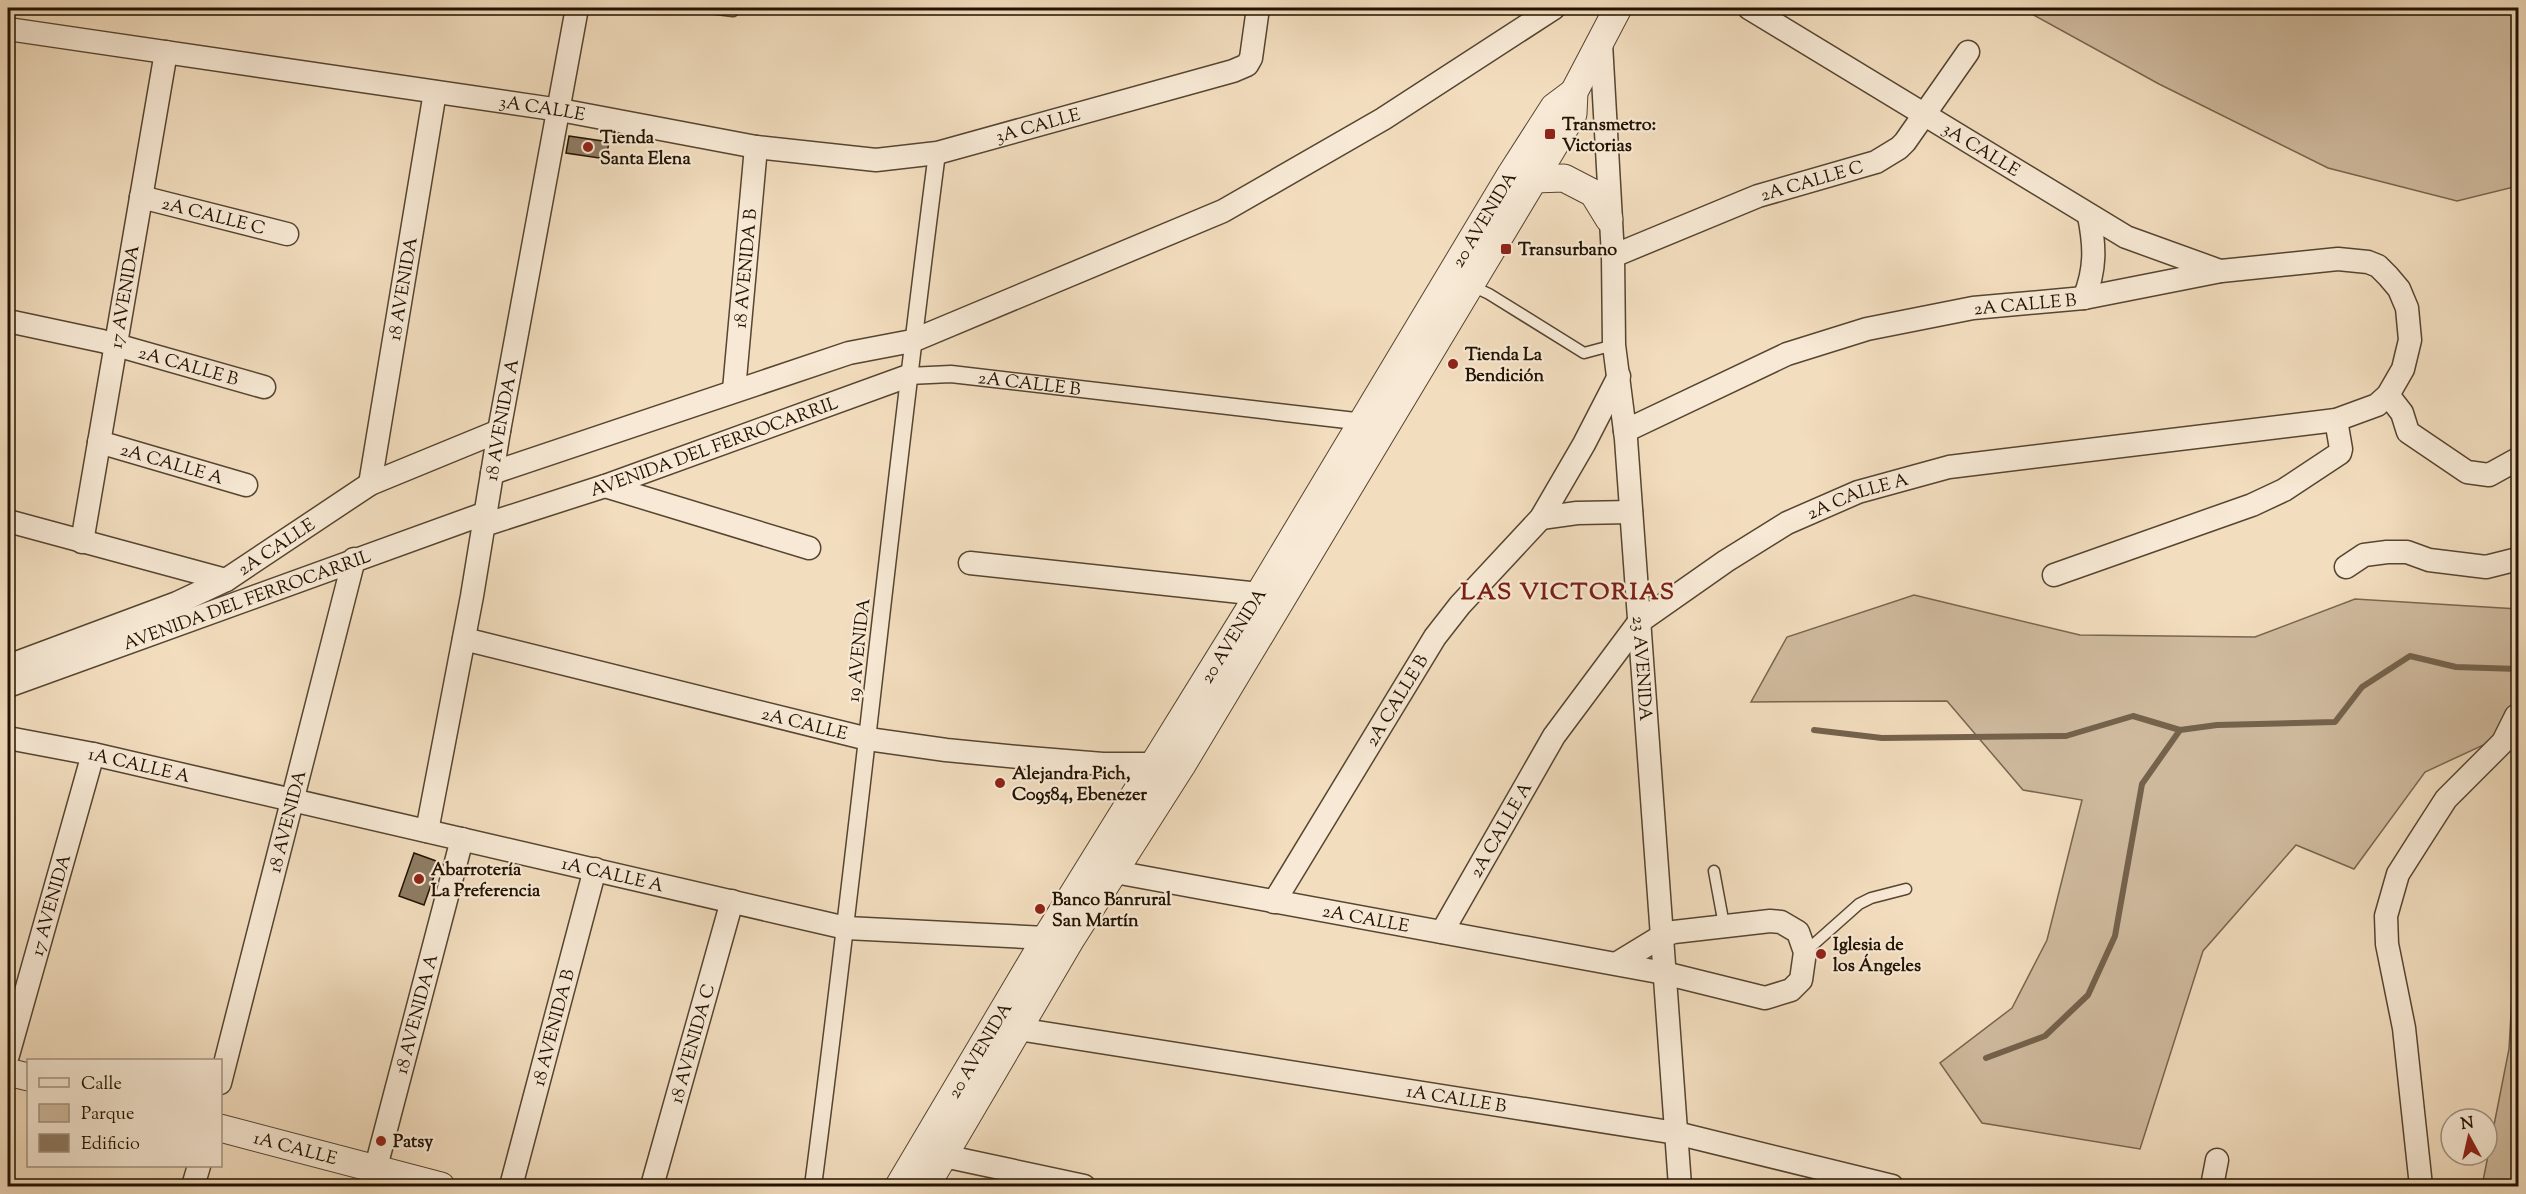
<svg xmlns="http://www.w3.org/2000/svg" width="2526" height="1194" font-family="'Sorts Mill Goudy',serif">
  <style>
    .green { fill: #cfba9e; stroke: #786650; stroke-width: 1.5 }
    .lines { fill: none; stroke-linecap: round; stroke-linejoin: round }
    .stream { stroke: #74624c; stroke-width: 6 }
    .building { fill: #8e7c63; stroke: #221201; stroke-width: 1.5 }
    .service-casing { stroke: #564530; stroke-width: 13 }
    .pedestrian-casing { stroke: #564530; stroke-width: 19 }
    .minor-casing { stroke: #564530; stroke-width: 25 }
    .tertiary-casing { stroke: #564530; stroke-width: 29 }
    .service { stroke: #f7e9d5; stroke-width: 10 }
    .pedestrian { stroke: #f7e9d5; stroke-width: 16 }
    .minor { stroke: #f7e9d5; stroke-width: 22 }
    .tertiary { stroke: #f7e9d5; stroke-width: 27 }
    .poi-dot { fill: #8f2418; stroke: #f7e9d5; stroke-width: 2 }
    .labels { text-anchor: middle; stroke-width: 4.5; stroke-linejoin: round; paint-order: stroke }
    .street-label { font-size: 18px; fill: #221201; stroke: #f7e9d5 }
    .poi-label { font-size: 18px; font-weight: bold; fill: #221201; stroke: #f7e9d5; text-anchor: start }
    .district-label { font-size: 24px; font-weight: bold; letter-spacing: 1.5px; fill: #7a1f14; stroke: #f7e9d5 }
  </style>
  <rect width="100%" height="100%" fill="#f2ddbe"/>
  <filter id="stains"><feTurbulence type="fractalNoise" baseFrequency=".00333" numOctaves="4"/><feColorMatrix values="0 0 0 0 .2 0 0 0 0 .09 0 0 0 0 .02 0 0 0 .5 -.17"/></filter>
  <radialGradient id="worn" r=".72"><stop offset=".6" stop-color="#630" stop-opacity="0"/><stop offset="1" stop-color="#630" stop-opacity=".3"/></radialGradient>
  <g class="green">
    <polygon points="2021,8 2518,8 2518,186 2457,201 2328,168 2159,84"/>
    <polygon points="1914,595 2080,635 2255,637 2355,599 2518,609 2518,729 2425,772 2354,869 2296,845 2203,951 2140,1149 1982,1123 1940,1063 2012,1008 2047,940 2082,800 2023,790 1947,701 1751,702 1787,637"/>
    <polygon points="2518,891 2518,1186 2482,1186 2509,1049"/>
  </g>
  <g class="lines">
    <g class="stream">
      <polyline points="1814,730 1882,738 2066,736 2133,716 2180,730"/>
      <polyline points="1986,1058 2045,1036 2088,995 2115,936 2142,784 2180,730 2217,725 2335,722 2362,687 2410,656 2456,667 2518,669"/>
    </g>
  </g>
  <g class="building">
    <polygon points="569,136 609,142 606,159 566,153"/>
    <polygon points="414,853 439,862 424,905 399,896"/>
  </g>
  <g class="lines">
    <g class="service-casing">
      <g id="service">
        <polyline points="709,8 733,11"/>
        <polyline points="1470,285 1489,294 1584,353 1614,345"/>
        <polyline points="1714,871 1724,925"/>
        <polyline points="1805,952 1859,904 1871,898 1906,889"/>
      </g>
    </g>
    <g class="pedestrian-casing">
      <g id="pedestrian">
        <path id="s1" d="M908,376L951,374L1364,422"/>
        <path d="M813,1186C858,842 892,497 937,153"/>
      </g>
    </g>
    <g class="minor-casing">
      <g id="minor">
        <path id="s2" d="M1749,8L2126,237L2220,271"/>
        <path id="s3" d="M8,29L560,110L756,147L876,160L937,153L1233,71L1247,65L1251,58L1258,8"/>
        <path id="s4" d="M1601,43L1613,256L1614,345L1626,439L1680,1186"/>
        <path id="s5" d="M141,197L287,234"/>
        <path id="s6" d="M1613,256L1758,196L1876,162L1899,148L1905,142L1968,52"/>
        <path d="M2084,298C2096,269 2095,246 2089,216"/>
        <path id="s7" d="M8,321L102,341L264,387"/>
        <path id="s8" d="M734,390L756,147"/>
        <polyline points="2388,395 2402,413 2408,432 2467,472 2489,475 2518,459"/>
        <path id="s9" d="M99,442L246,485"/>
        <polyline points="492,473 849,353 912,341 1223,211 1383,119 1554,8"/>
        <path id="s10" d="M370,484L435,92"/>
        <polyline points="605,486 809,548"/>
        <polyline points="1541,518 1577,513 1631,512"/>
        <path id="s11" d="M8,521L226,580L370,484L499,431"/>
        <path id="s12" d="M484,525L605,486L908,376"/>
        <path id="s13" d="M82,542L166,52"/>
        <polyline points="970,563 1259,594"/>
        <polyline points="2346,567 2364,555 2387,552 2407,552 2429,560 2486,567 2518,559"/>
        <polyline points="2054,575 2252,505 2284,490 2340,453 2341,449 2336,420"/>
        <path id="s14" d="M464,639L868,739L946,750L1029,758L1103,764H1153"/>
        <polyline points="8,666 177,603 226,580"/>
        <path id="s15" d="M8,686L486,513"/>
        <path id="s16" d="M8,738L93,754L846,928L1046,938"/>
        <path id="s17" d="M427,831L472,596L499,431L577,8"/>
        <path id="s18" d="M1115,872L1664,973L1765,998L1791,990L1801,980L1805,952L1798,932L1781,922L1770,921L1674,932L1662,936L1616,964"/>
        <path id="s19" d="M1274,902L1435,637L1460,605L1541,518L1584,444L1619,376"/>
        <path id="s20" d="M1442,932L1554,736L1639,622L1726,561L1787,523L1858,492L1949,467L2336,420L2377,405L2388,395L2403,369L2410,340L2407,308L2399,289L2388,276L2378,266L2368,262L2338,259L2221,271L2084,298L1973,308L1867,329L1787,354L1625,431"/>
        <path id="s21" d="M1018,1029L1676,1133L1892,1186"/>
        <path id="s22" d="M8,1055L93,754"/>
        <path id="s23" d="M220,1083L354,559"/>
        <polyline points="944,1156 1084,1186"/>
        <polyline points="193,1186 199,1166"/>
        <path id="s24" d="M371,1186L462,839"/>
        <path id="s25" d="M511,1186L595,869"/>
        <path id="s26" d="M652,1186L732,901"/>
        <polyline points="2212,1186 2217,1160"/>
        <polyline points="2421,1186 2404,1028 2387,944 2386,916 2398,874 2419,841 2446,799 2503,742 2516,716"/>
      </g>
    </g>
    <g class="tertiary-casing">
      <g id="tertiary">
        <polyline points="1534,179 1564,178 1593,193 1609,219"/>
        <polyline points="8,1072 28,1077"/>
        <path id="s27" d="M220,1128L441,1186"/>
        <path id="s28" d="M899,1186L1046,938L1259,594L1511,174L1554,107L1574,92"/>
        <polyline points="926,1186 1071,939 1182,765 1573,114 1574,92 1618,8"/>
      </g>
    </g>
    <use href="#service" class="service"/>
    <use href="#pedestrian" class="pedestrian"/>
    <use href="#minor" class="minor"/>
    <use href="#tertiary" class="tertiary"/>
  </g>
  <g class="poi-dot">
    <rect x="1544" y="128" width="12" height="12" rx="3"/>
    <circle cx="588" cy="147" r="6"/>
    <rect x="1500" y="243" width="12" height="12" rx="3"/>
    <circle cx="1453" cy="364" r="6"/>
    <circle cx="1000" cy="783" r="6"/>
    <circle cx="419" cy="879" r="6"/>
    <circle cx="1040" cy="909" r="6"/>
    <circle cx="1821" cy="954" r="6"/>
    <circle cx="381" cy="1141" r="6"/>
  </g>
  <g class="labels">
    <g class="street-label">
      <text dy="6" stroke="none"><textPath href="#s3" startOffset="540">3A CALLE</textPath></text>
      <text dy="6" stroke="none"><textPath href="#s3" startOffset="1044">3A CALLE</textPath></text>
      <text dy="6" stroke="none"><textPath href="#s2" startOffset="272">3A CALLE</textPath></text>
      <text dy="6" stroke="none"><textPath href="#s6" startOffset="213">2A CALLE C</textPath></text>
      <text dy="6" stroke="none"><textPath href="#s5" startOffset="75">2A CALLE C</textPath></text>
      <text dy="6" stroke="none"><textPath href="#s28" startOffset="1130">20 AVENIDA</textPath></text>
      <text dy="6" stroke="none"><textPath href="#s8" startOffset="122">18 AVENIDA B</textPath></text>
      <text dy="6" stroke="none"><textPath href="#s10" startOffset="198">18 AVENIDA</textPath></text>
      <text dy="6" stroke="none"><textPath href="#s13" startOffset="249">17 AVENIDA</textPath></text>
      <text transform="translate(2025 304) rotate(-5)" y="6">2A CALLE B</text>
      <text dy="6" stroke="none"><textPath href="#s7" startOffset="186">2A CALLE B</textPath></text>
      <text dy="6" stroke="none"><textPath href="#s1" startOffset="122">2A CALLE B</textPath></text>
      <text dy="6" stroke="none"><textPath href="#s17" startOffset="418">18 AVENIDA A</textPath></text>
      <text dy="6" stroke="none"><textPath href="#s12" startOffset="243">AVENIDA DEL FERROCARRIL</textPath></text>
      <text dy="6" stroke="none"><textPath href="#s9" startOffset="76">2A CALLE A</textPath></text>
      <text dy="6" stroke="none"><textPath href="#s20" startOffset="622">2A CALLE A</textPath></text>
      <text dy="6" stroke="none"><textPath href="#s11" startOffset="286">2A CALLE</textPath></text>
      <text dy="6" stroke="none"><textPath href="#s15" startOffset="254">AVENIDA DEL FERROCARRIL</textPath></text>
      <text dy="6" stroke="none"><textPath href="#s28" startOffset="644">20 AVENIDA</textPath></text>
      <text transform="translate(858 650) rotate(-84)" y="6">19 AVENIDA</text>
      <text dy="6" stroke="none"><textPath href="#s4" startOffset="627">23 AVENIDA</textPath></text>
      <text dy="6" stroke="none"><textPath href="#s19" startOffset="236">2A CALLE B</textPath></text>
      <text dy="6" stroke="none"><textPath href="#s14" startOffset="351">2A CALLE</textPath></text>
      <text dy="6" stroke="none"><textPath href="#s16" startOffset="134">1A CALLE A</textPath></text>
      <text dy="6" stroke="none"><textPath href="#s23" startOffset="270">18 AVENIDA</textPath></text>
      <text dy="6" stroke="none"><textPath href="#s20" startOffset="118">2A CALLE A</textPath></text>
      <text dy="6" stroke="none"><textPath href="#s16" startOffset="620">1A CALLE A</textPath></text>
      <text dy="6" stroke="none"><textPath href="#s22" startOffset="156">17 AVENIDA</textPath></text>
      <text dy="6" stroke="none"><textPath href="#s18" startOffset="255">2A CALLE</textPath></text>
      <text dy="6" stroke="none"><textPath href="#s24" startOffset="178">18 AVENIDA A</textPath></text>
      <text dy="6" stroke="none"><textPath href="#s25" startOffset="164">18 AVENIDA B</textPath></text>
      <text dy="6" stroke="none"><textPath href="#s26" startOffset="148">18 AVENIDA C</textPath></text>
      <text dy="6" stroke="none"><textPath href="#s28" startOffset="158">20 AVENIDA</textPath></text>
      <text dy="6" stroke="none"><textPath href="#s21" startOffset="444">1A CALLE B</textPath></text>
      <text dy="6" stroke="none"><textPath href="#s27" startOffset="78">1A CALLE</textPath></text>
    </g>
    <g class="poi-label">
      <text x="1562" y="130">Transmetro:<tspan x="1562" dy="21">Victorias</tspan></text>
      <text x="600" y="143">Tienda<tspan x="600" dy="21">Santa Elena</tspan></text>
      <text x="1518" y="255">Transurbano</text>
      <text x="1465" y="360">Tienda La<tspan x="1465" dy="21">Bendición</tspan></text>
      <text x="1012" y="779">Alejandra Pich,<tspan x="1012" dy="21">C09584, Ebenezer</tspan></text>
      <text x="431" y="875">Abarrotería<tspan x="431" dy="21">La Preferencia</tspan></text>
      <text x="1052" y="905">Banco Banrural<tspan x="1052" dy="21">San Martín</tspan></text>
      <text x="1833" y="950">Iglesia de<tspan x="1833" dy="21">los Ángeles</tspan></text>
      <text x="393" y="1147">Patsy</text>
    </g>
    <g class="district-label">
      <text x="1568" y="599">LAS VICTORIAS</text>
    </g>
  </g>
  <rect width="2526" height="1194" fill="none" stroke="#f2ddbe" stroke-width="30"/>
  <rect x="9" y="9" width="2508" height="1176" fill="none" stroke="#221201" stroke-width="3"/>
  <rect x="15" y="15" width="2496" height="1164" fill="none" stroke="#221201" stroke-width="1.5"/>
  <rect x="27" y="1059" width="195" height="108" fill="#f7e9d5" stroke="#a29380" stroke-width="1.5"/>
  <rect x="39" y="1078" width="30" height="9" fill="#f7e9d5" stroke="#a29380" stroke-width="1.5"/>
  <text x="81" y="1089" font-size="18" fill="#221201">Calle</text>
  <rect x="39" y="1104" width="30" height="18" fill="#cfba9e" stroke="#a29380" stroke-width="1.5"/>
  <text x="81" y="1119" font-size="18" fill="#221201">Parque</text>
  <rect x="39" y="1134" width="30" height="18" fill="#8e7c63" stroke="#a29380" stroke-width="1.5"/>
  <text x="81" y="1149" font-size="18" fill="#221201">Edificio</text>
  <g transform="translate(2469 1137) rotate(352)"><circle r="28" fill="#f7e9d5" stroke="#a29380" stroke-width="1.5"/>
  <path d="M0-4.5L10 22L0 15L-10 22Z" fill="#8f2418"/>
  <text y="-9" font-size="16" font-weight="bold" text-anchor="middle" fill="#221201">N</text>
  </g>
  <rect width="100%" height="100%" filter="url(#stains)"/>
  <rect width="100%" height="100%" fill="url(#worn)"/>
</svg>
